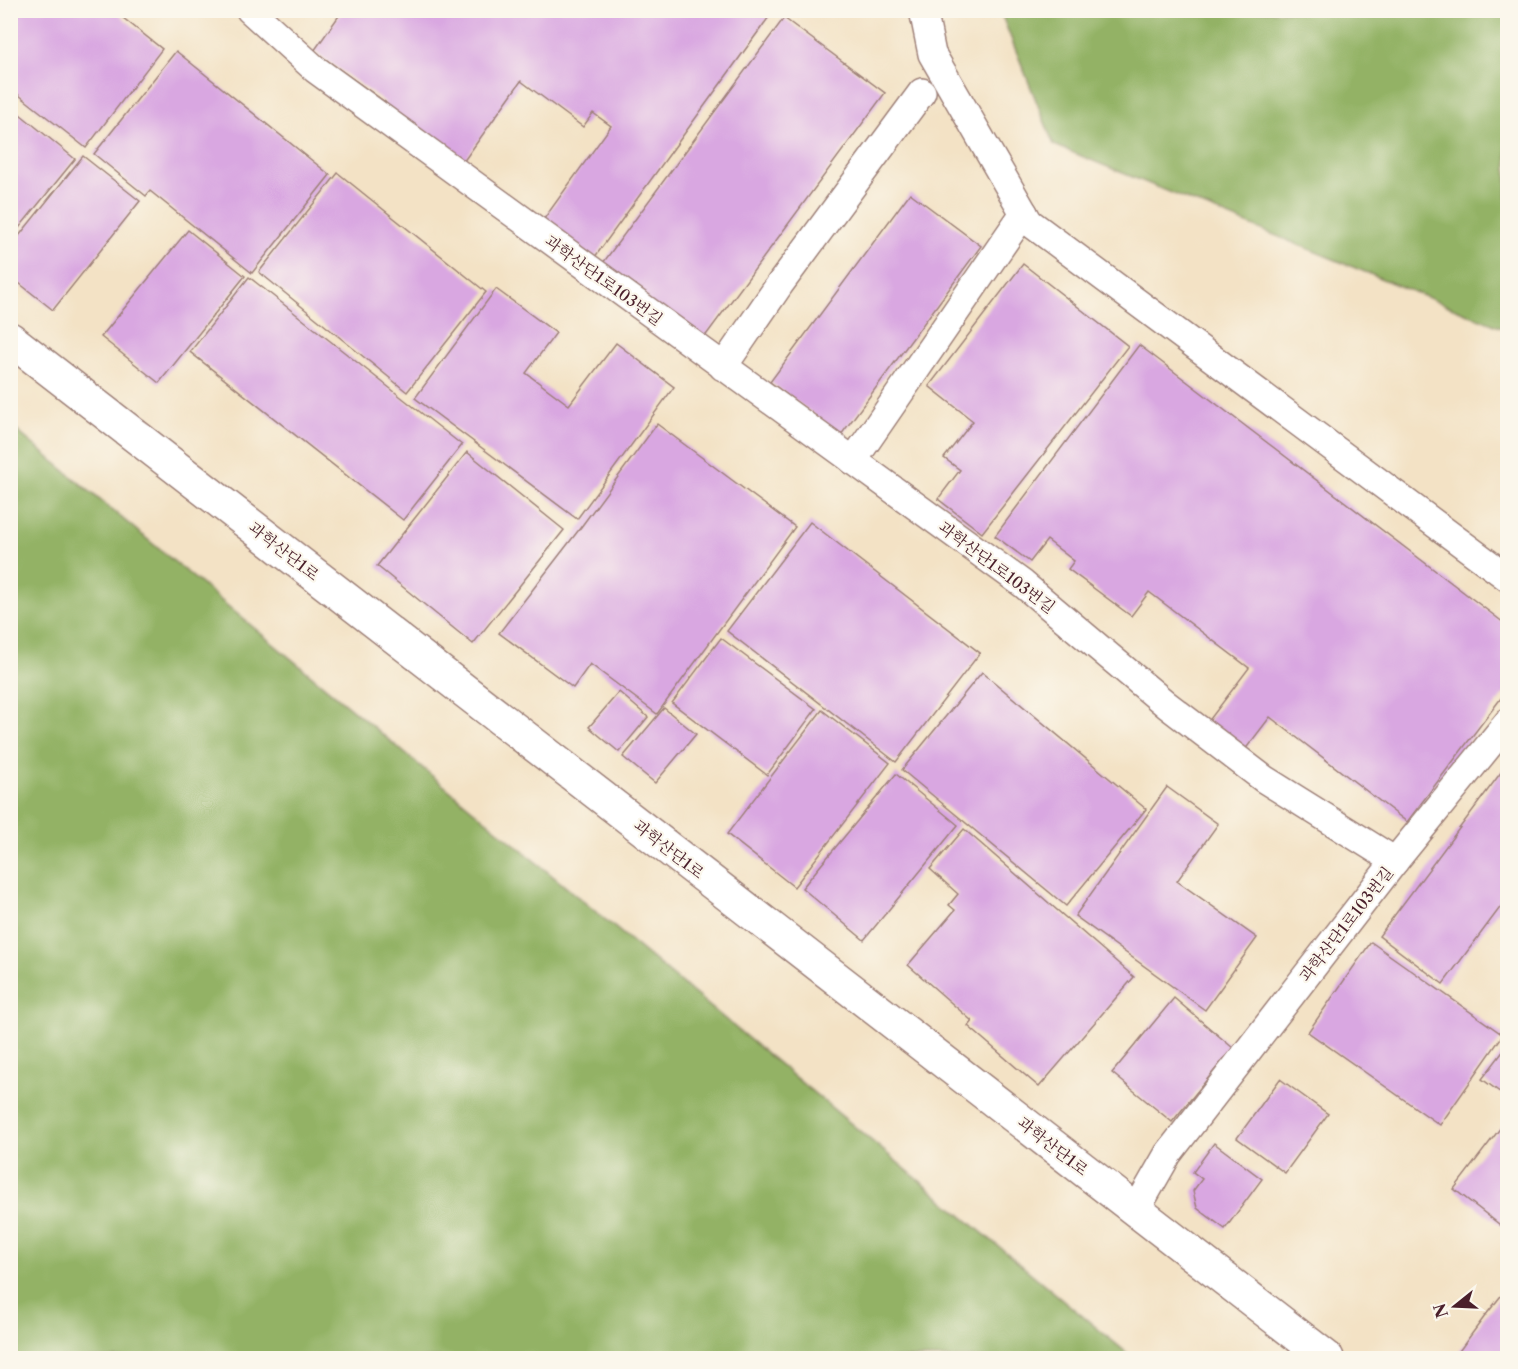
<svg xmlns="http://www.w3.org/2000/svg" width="1518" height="1369" font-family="'Libre Caslon Text','Noto Serif KR',serif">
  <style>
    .forest { fill: #93b265; stroke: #6e6848; stroke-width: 1.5 }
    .building { fill: #d9a7e1 }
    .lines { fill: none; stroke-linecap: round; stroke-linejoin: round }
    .street-casing { stroke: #9e8078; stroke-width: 30 }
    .secondary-casing { stroke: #9e8078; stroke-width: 36 }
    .street { stroke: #fff; stroke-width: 27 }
    .secondary { stroke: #fff; stroke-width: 33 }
    .labels { text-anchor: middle; stroke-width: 4.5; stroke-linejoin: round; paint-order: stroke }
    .street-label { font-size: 16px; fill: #4a1f2b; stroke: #fbf7ec }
  </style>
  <rect width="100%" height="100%" fill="#fbf7ec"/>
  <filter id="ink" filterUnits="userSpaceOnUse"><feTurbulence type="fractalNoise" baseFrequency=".0167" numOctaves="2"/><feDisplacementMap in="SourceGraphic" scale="12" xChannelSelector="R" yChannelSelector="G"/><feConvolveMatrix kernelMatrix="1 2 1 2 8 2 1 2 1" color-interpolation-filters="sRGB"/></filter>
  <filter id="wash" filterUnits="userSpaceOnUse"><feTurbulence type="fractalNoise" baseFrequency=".008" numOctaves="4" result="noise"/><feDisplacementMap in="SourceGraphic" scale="24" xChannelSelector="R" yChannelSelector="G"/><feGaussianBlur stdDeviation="1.35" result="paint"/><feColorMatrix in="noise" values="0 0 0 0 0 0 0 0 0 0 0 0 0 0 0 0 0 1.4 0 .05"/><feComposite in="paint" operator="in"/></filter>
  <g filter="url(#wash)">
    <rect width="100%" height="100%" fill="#f3e2c5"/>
    <g class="forest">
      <polygon points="1000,11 1507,11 1507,330 1054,145"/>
      <polygon points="10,426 11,426 1133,1358 11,1358"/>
    </g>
    <g id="blocks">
      <g class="building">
        <polygon points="10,10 113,10 162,49 86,148 10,88"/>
        <polygon points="343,10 774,10 592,261 541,223 611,126 593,113 583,127 521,81 461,165 382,107 385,102 314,51"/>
        <polygon points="784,18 885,93 701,342 600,267"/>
        <polygon points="176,51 330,175 252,273 150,191 146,196 94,154"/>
        <polygon points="10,106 75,159 10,239"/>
        <polygon points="83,156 140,201 53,310 10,276 10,247"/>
        <polygon points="338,173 486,292 407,392 259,272"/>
        <polygon points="910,193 981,246 841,435 770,382"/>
        <polygon points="188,230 245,276 159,383 101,337"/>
        <polygon points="1023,264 1128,346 982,533 938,499 960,470 944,458 973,421 929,386"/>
        <polygon points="249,277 462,445 403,520 190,352"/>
        <polygon points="496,289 556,333 526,373 569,405 616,343 674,387 577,519 415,398"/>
        <polygon points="1139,345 1508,626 1508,689 1407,822 1270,717 1241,755 1204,727 1249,668 1149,592 1131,616 1068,569 1074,561 1047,540 1030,562 995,536"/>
        <polygon points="657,424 795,527 657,714 590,664 573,688 499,633 578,531"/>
        <polygon points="467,452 564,530 473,644 377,566"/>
        <polygon points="810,522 980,653 896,762 727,631"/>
        <polygon points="721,638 816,709 767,775 672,703"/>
        <polygon points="982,672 1146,809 1066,906 902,770"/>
        <polygon points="619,692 648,717 619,752 589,727"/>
        <polygon points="664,708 696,734 655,783 623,757"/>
        <polygon points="822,710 890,763 794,887 727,834"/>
        <polygon points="1508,763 1508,897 1443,984 1379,936"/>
        <polygon points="896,774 958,825 864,940 802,888"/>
        <polygon points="1167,787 1218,824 1177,881 1257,938 1205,1010 1075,916"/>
        <polygon points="964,829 1134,977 1039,1087 968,1026 972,1021 908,965 955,910 949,905 958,894 930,869"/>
        <polygon points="1371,942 1503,1035 1440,1125 1308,1032"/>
        <polygon points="1174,998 1233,1048 1172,1122 1112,1073"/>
        <polygon points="1508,1045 1508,1098 1482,1079"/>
        <polygon points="1280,1079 1328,1114 1285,1173 1237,1138"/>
        <polygon points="1508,1118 1508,1231 1454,1189"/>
        <polygon points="1214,1143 1262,1179 1225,1229 1197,1208 1193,1191 1202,1179 1193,1172"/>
        <polygon points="1508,1287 1508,1358 1454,1358 1485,1316"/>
      </g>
    </g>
  </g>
  <g filter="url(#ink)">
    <use href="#blocks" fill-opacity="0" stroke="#9e8078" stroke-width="1.5"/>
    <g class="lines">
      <g class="street-casing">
        <g id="street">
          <polyline points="250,10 315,69 1023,584 1167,705 1264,779 1395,861"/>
          <polyline points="923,10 932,54 1029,222 1508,578"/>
          <polyline points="723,367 780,284 922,92"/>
          <polyline points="853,461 1024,213"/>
          <polyline points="1136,1210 1168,1154 1395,861 1508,722"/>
        </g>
      </g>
      <g class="secondary-casing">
        <polyline id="secondary" points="10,339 1327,1358"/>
      </g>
      <use href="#street" class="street"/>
      <use href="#secondary" class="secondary"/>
    </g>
  </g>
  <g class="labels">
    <g class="street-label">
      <text transform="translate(604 280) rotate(36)" y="6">과학산단1로103번길</text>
      <text transform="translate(284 551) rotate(38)" y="6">과학산단1로</text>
      <text transform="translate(997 567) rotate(37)" y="6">과학산단1로103번길</text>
      <text transform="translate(669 849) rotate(38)" y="6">과학산단1로</text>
      <text transform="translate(1346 924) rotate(-52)" y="6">과학산단1로103번길</text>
      <text transform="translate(1053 1146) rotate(38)" y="6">과학산단1로</text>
    </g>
  </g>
  <rect width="1518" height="1369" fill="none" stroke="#fbf7ec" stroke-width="36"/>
  <g transform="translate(1455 1306) rotate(252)" stroke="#fbf7ec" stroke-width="4.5" paint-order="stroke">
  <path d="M0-4.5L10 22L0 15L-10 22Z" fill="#4a1f2b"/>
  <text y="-9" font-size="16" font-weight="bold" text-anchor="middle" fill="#4a1f2b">N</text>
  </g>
</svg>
